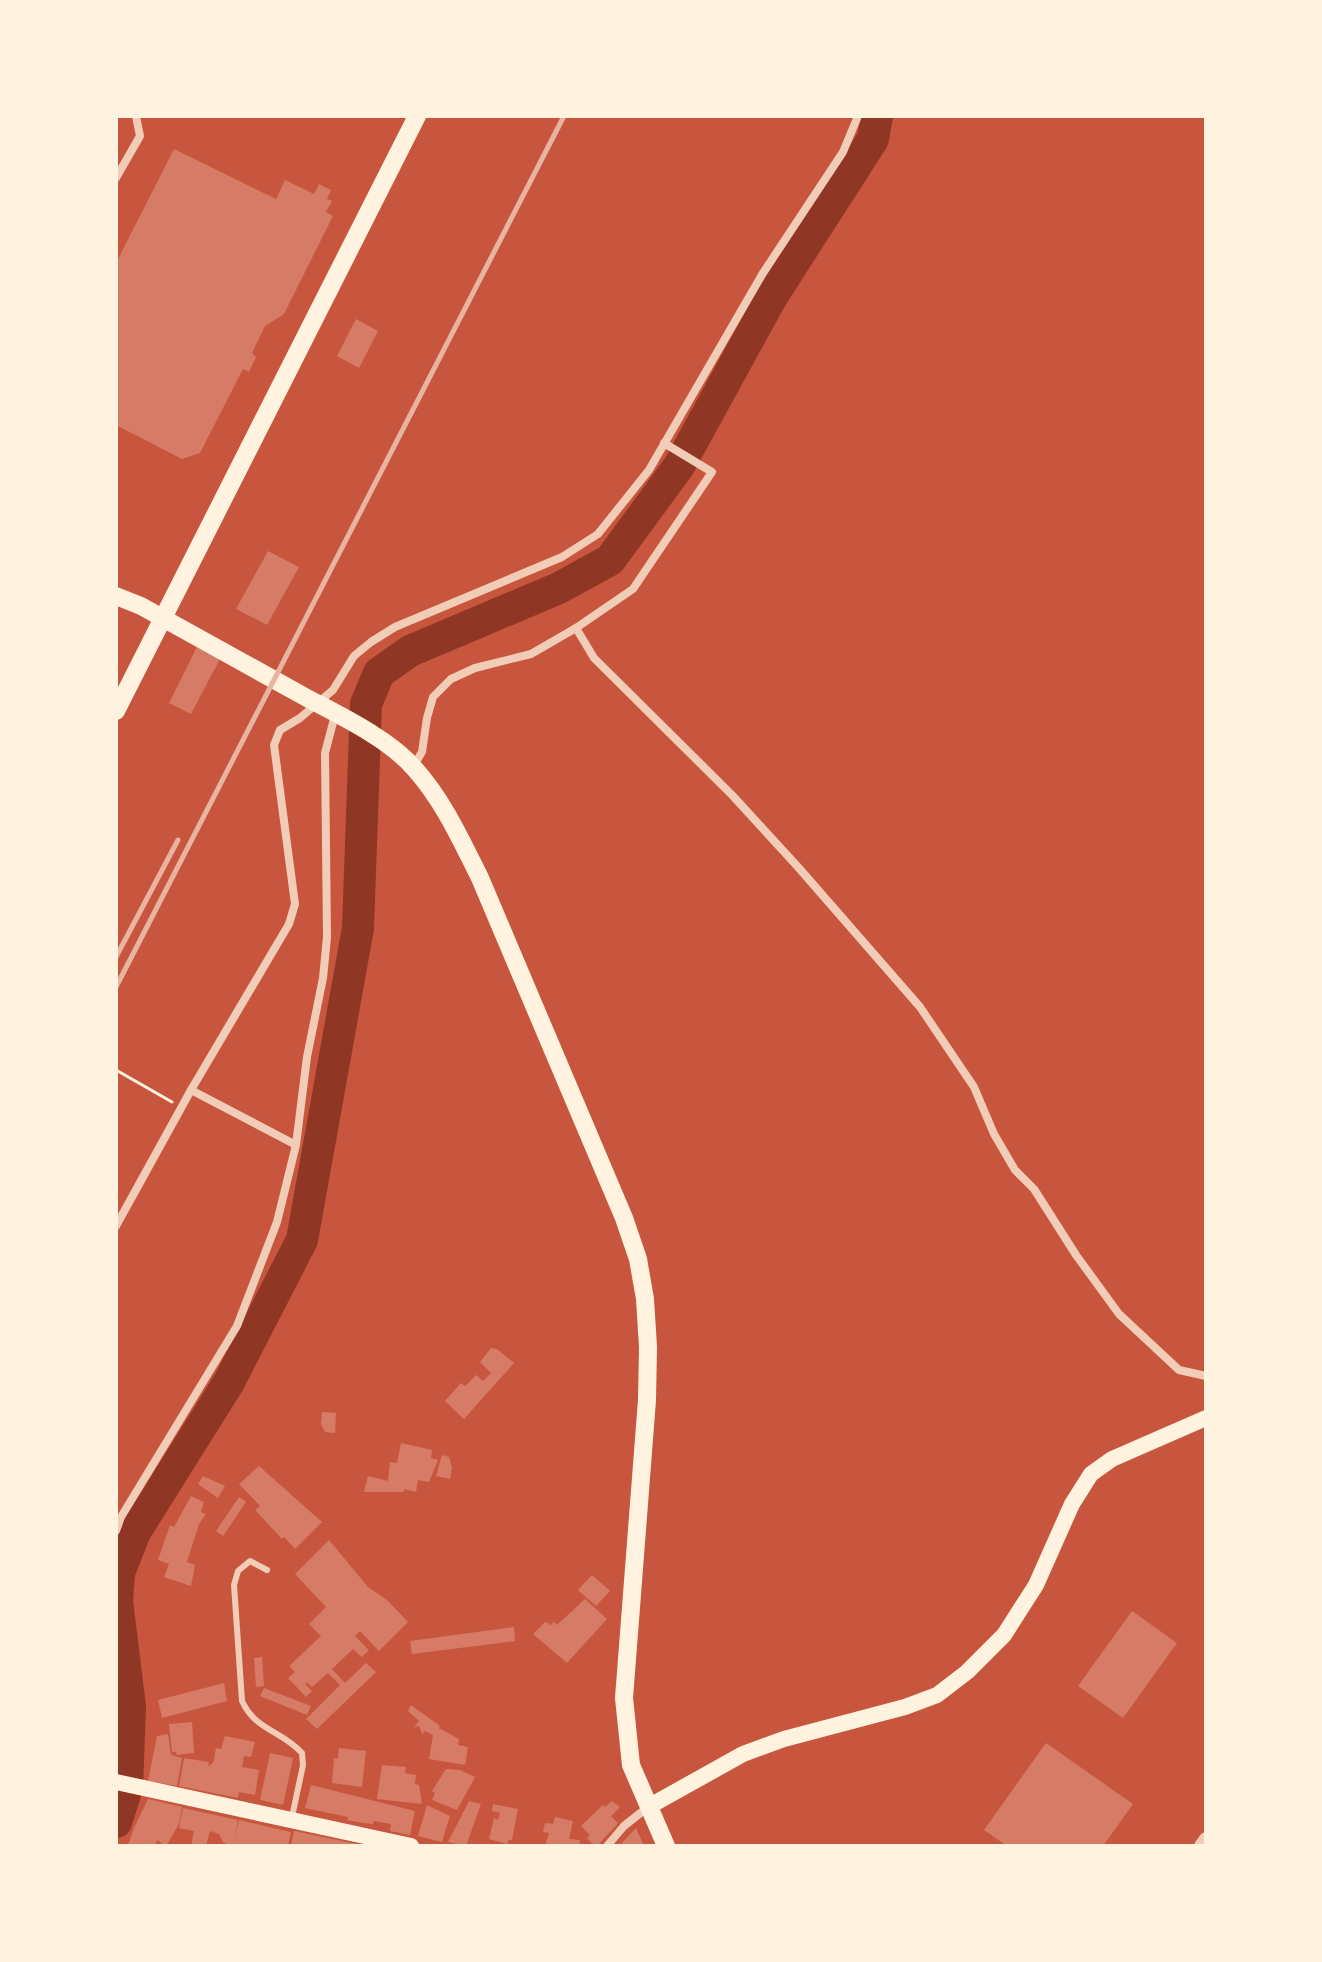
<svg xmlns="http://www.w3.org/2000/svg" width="1322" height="1962" font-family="Quicksand,sans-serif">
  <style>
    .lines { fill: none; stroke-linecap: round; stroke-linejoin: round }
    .river { stroke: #8f3625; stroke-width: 32 }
    .building { fill: #d67c66 }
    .path { stroke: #fff3e0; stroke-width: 3 }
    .service { stroke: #f1ccb7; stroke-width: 6 }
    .minor { stroke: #f1ccb7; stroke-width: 8 }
    .tertiary { stroke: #f1ccb7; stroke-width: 14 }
    .secondary { stroke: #fff3e0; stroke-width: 16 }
    .primary { stroke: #fff3e0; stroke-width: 18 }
    .trunk { stroke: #fff3e0; stroke-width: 18 }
    .rail { stroke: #e9b49f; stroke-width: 5 }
  </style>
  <rect width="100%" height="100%" fill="#c8553d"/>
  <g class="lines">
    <polyline class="river" points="116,1822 127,1788 130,1707 117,1601 119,1573 135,1532 229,1382 302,1240 358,928 366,704 379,673 410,651 559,588 610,560 679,466 771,298 873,139 877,116"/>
  </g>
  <g class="building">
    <polygon points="174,149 276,199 285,180 314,194 319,184 331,190 327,199 332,201 326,212 333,216 284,314 265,326 252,353 256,357 249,372 243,369 200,453 182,459 116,425 116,263"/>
    <polygon points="356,319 378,331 359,368 337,356"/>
    <polygon points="268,551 299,567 267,625 236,609"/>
    <polygon points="197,647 220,659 191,714 169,703"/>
    <polygon points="491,1348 497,1349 514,1363 464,1419 445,1401 461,1383 465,1386 476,1375 483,1381 491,1373 480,1362"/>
    <polygon points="322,1412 336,1413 335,1433 325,1432 321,1424"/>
    <polygon points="401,1443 432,1450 431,1458 438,1460 429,1482 418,1480 416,1492 404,1489 404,1492 364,1492 368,1476 388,1481 390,1462 397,1463"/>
    <polygon points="442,1455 449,1457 452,1468 450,1479 436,1476"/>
    <polygon points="259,1466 322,1522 295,1549 284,1537 282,1539 255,1510 260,1506 239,1484"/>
    <polygon points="203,1476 225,1486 218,1498 198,1484"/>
    <polygon points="191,1496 204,1502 201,1512 206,1514 199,1524 187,1562 195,1565 191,1586 164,1577 169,1564 158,1560 170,1525 174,1527"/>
    <polygon points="239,1497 246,1502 223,1536 216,1531"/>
    <polygon points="329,1540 368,1587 387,1600 408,1622 379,1651 360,1631 355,1636 369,1650 362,1657 353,1649 332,1669 345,1683 366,1663 376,1672 317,1729 306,1719 340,1685 328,1673 312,1687 307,1682 305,1684 312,1691 306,1697 288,1678 295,1672 289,1666 321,1636 309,1624 326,1607 295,1574"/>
    <polygon points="592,1575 610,1591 596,1606 578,1590"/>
    <polygon points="585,1599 607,1619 567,1663 533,1634 545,1622 551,1625 554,1622 557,1625"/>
    <polygon points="1132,1611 1177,1643 1123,1718 1078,1686"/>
    <polygon points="514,1627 515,1641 412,1654 410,1641"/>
    <polygon points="262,1657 264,1686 256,1687 254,1658"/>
    <polygon points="224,1683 227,1701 162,1718 158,1700"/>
    <polygon points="264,1688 311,1706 307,1715 260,1696"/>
    <polygon points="411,1705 440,1726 439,1728 459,1739 458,1745 468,1747 465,1765 429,1759 433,1735 425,1731 422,1734 419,1726 414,1727 419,1721 408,1711"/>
    <polygon points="192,1722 194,1753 177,1755 176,1752 172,1752 169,1724"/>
    <polygon points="168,1734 171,1755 182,1758 177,1786 148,1781 157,1736"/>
    <polygon points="225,1736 255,1742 251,1757 244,1756 242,1767 259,1770 255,1795 239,1792 238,1798 179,1786 184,1758 209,1762 208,1766 213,1763 216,1748 221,1749"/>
    <polygon points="1046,1743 1133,1804 1103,1846 1007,1846 984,1830"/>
    <polygon points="339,1748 366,1751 362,1787 332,1783 334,1758 338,1759"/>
    <polygon points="270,1753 293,1758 283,1805 260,1800"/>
    <polygon points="382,1765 406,1767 405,1773 416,1775 415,1784 419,1785 422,1804 377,1799"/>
    <polygon points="446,1769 460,1770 475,1777 457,1810 432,1800 435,1793 432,1791"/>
    <polygon points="311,1785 415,1811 410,1835 390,1831 391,1824 374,1821 373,1824 363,1823 347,1820 348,1817 305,1808"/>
    <polygon points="148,1799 182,1807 179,1824 166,1846 157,1840 155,1846 122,1846 129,1843 133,1830"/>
    <polygon points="469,1801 481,1804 466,1846 448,1842"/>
    <polygon points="612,1801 620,1807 611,1816 618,1823 597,1846 588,1846 592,1843 587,1838 590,1835 581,1826 603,1805 605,1807"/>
    <polygon points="493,1804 518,1809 512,1840 509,1840 507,1844 489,1839 494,1818 498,1820 500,1813 492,1811"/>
    <polygon points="427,1805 450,1816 442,1842 418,1836"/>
    <polygon points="183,1808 238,1820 235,1837 239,1820 291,1832 288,1846 232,1846 223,1842 219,1834 210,1831 206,1846 191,1846 194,1831 179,1828"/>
    <polygon points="555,1817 573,1821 569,1839 580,1840 579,1846 545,1846 549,1833 543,1832 545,1823 553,1824"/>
    <polygon points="636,1828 644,1846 619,1846"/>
    <polygon points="294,1831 361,1845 361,1846 291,1846"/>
  </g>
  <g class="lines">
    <polyline class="path" points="116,1070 172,1102"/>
    <path class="service" d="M267,1570L250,1561L238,1571L234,1585L242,1701C256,1731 281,1730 302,1753L303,1765L292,1817"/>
    <g class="minor">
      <polyline points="116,178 140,136 136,116"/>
      <polyline points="576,628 594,658 732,795 798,867 920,1007 974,1087 994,1134 1015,1170 1034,1189 1076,1255 1119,1314 1179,1370 1206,1376"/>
      <polyline points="414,765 422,752 427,718 433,697 451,679 475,668 531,654 576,628 633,589 712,472 664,443"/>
      <polyline points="191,1090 296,1145"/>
      <polyline points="116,1226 191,1090 289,924 295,904 274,745 280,730 300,718 333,690 354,656 371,642 395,627 562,557 598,534 649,470 763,273 843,152 858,116"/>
      <polyline points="116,1531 121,1517 237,1326 277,1222 296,1145 307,1057 323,978 327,937 325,753 335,715"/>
      <polyline points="607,1846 624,1826 648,1807"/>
    </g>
    <polyline class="tertiary" points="1201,1846 1206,1839"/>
    <g class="secondary">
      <polyline points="116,1782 411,1846"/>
      <polyline points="648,1807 743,1754 784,1739 905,1707 937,1695 967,1672 1004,1635 1036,1585 1072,1504 1091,1474 1112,1459 1206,1418"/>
    </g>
    <path class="primary" d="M116,596L141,606C196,637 252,667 307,698C341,716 389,739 414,768C443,800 461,840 480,878L624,1218L638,1259L645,1299L648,1347L647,1400L624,1698L631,1765L666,1846"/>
    <polyline class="trunk" points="116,711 417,116"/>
    <g class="rail">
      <polyline points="116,957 178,840"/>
      <polyline points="116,987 564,116"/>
    </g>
  </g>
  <rect width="1322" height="1962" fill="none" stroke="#fff3e0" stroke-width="236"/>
</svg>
